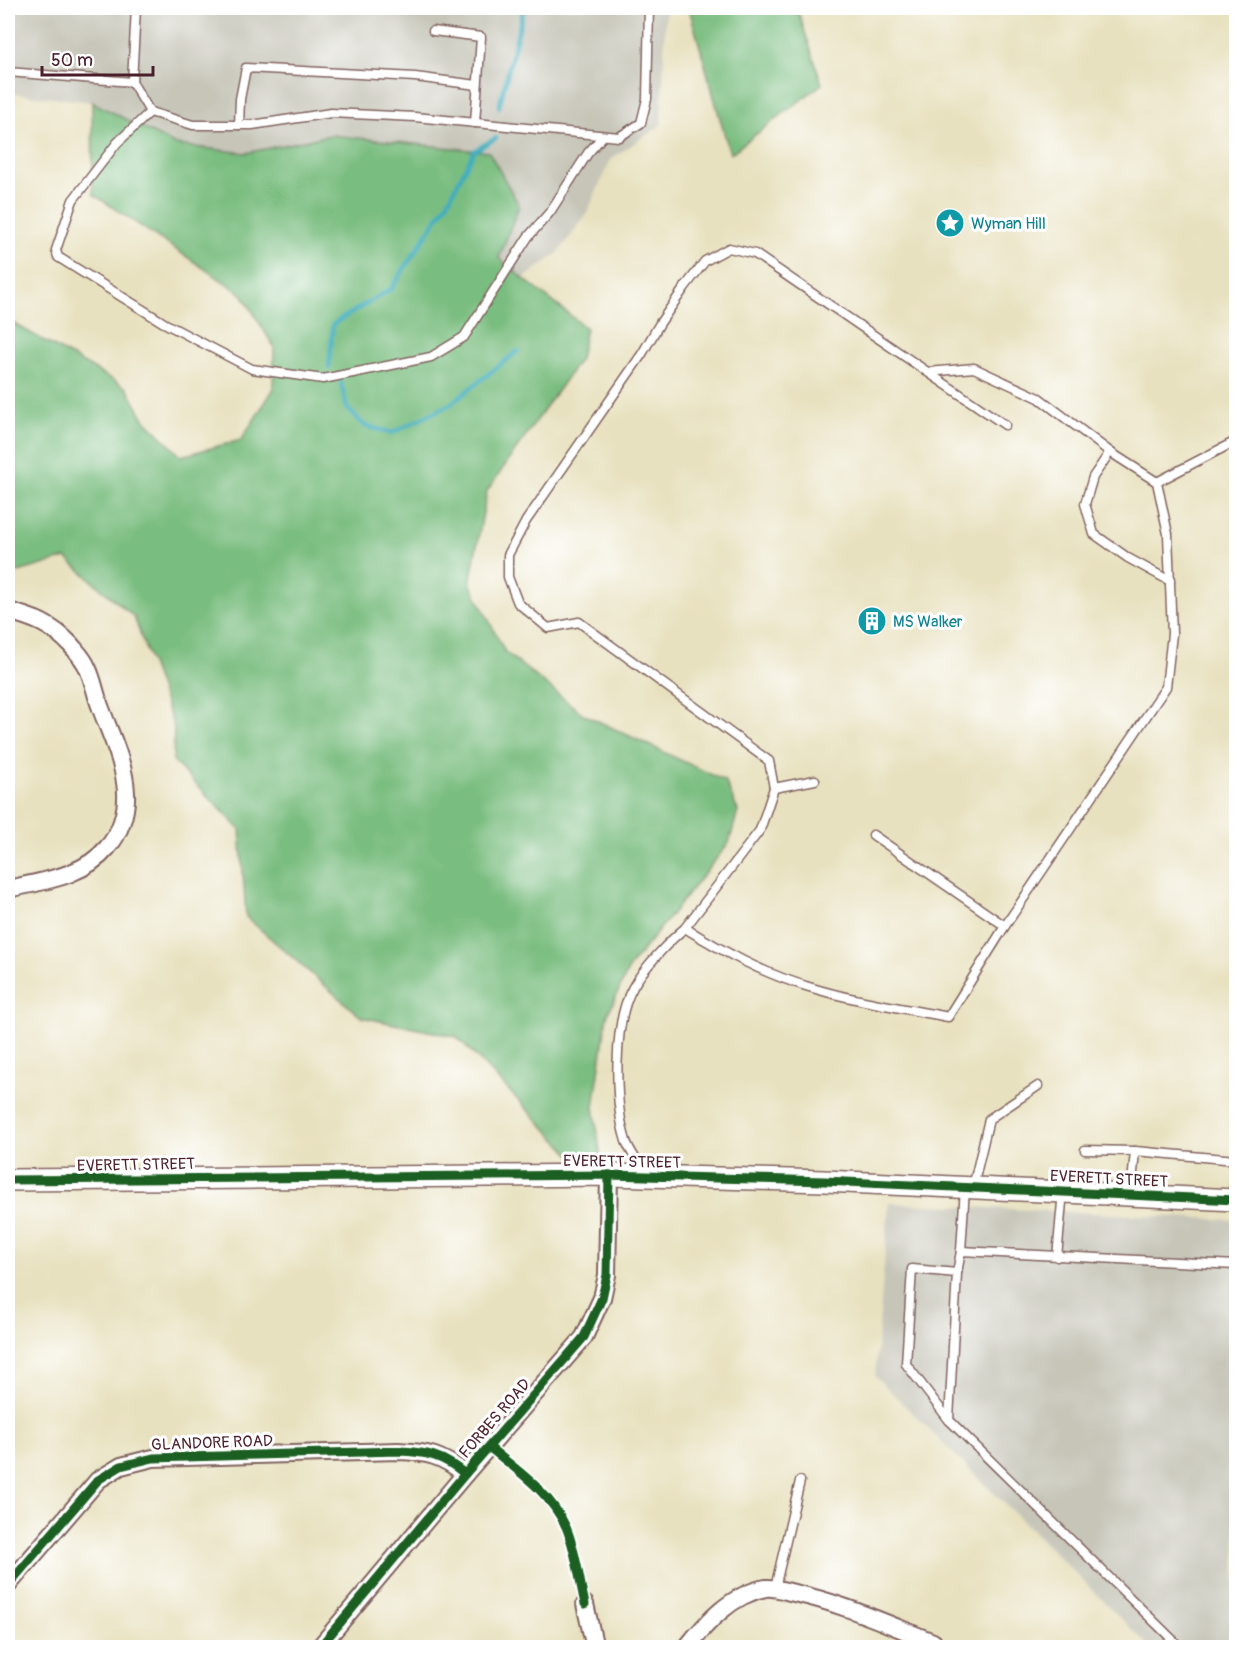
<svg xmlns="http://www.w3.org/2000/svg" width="1244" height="1655" font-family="Pangolin,sans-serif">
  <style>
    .industrial { fill: #c6c5b8 }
    .forest { fill: #7abd80; stroke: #626e56; stroke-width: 1.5 }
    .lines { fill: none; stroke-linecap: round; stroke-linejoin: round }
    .stream { stroke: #3fadbd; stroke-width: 4.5 }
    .service-casing { stroke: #81635f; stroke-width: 11 }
    .minor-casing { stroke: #81635f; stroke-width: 20 }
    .tertiary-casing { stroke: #81635f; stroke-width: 24 }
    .service { stroke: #fff; stroke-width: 8 }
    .minor { stroke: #fff; stroke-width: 16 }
    .tertiary { stroke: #fff; stroke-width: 21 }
    .cycleway-casing { stroke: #fff; stroke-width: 13 }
    .cycleway { stroke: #1b5e20; stroke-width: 9 }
    .labels { text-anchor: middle; stroke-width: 6; stroke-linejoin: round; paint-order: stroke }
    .culture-label { font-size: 16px; fill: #0d838f; stroke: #fff; text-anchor: start }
    .street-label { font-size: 16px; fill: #4a1f2b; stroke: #fff }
  </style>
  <rect width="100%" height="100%" fill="#fff"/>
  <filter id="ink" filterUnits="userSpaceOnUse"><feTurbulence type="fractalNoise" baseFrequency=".0167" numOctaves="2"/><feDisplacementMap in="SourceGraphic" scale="12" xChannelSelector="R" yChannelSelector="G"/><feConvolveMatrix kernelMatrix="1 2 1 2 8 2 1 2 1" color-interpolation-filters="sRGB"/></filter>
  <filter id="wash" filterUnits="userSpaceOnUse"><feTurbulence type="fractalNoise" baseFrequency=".008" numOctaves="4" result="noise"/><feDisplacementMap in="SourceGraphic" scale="24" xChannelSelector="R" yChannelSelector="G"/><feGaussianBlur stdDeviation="1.35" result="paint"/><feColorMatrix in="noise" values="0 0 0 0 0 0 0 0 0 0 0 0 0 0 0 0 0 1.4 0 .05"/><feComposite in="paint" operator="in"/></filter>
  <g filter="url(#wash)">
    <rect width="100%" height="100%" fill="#e8e1bf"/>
    <g class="industrial">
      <polygon points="8,8 666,8 661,125 611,159 586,215 559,252 523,279 499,258 519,205 331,135 246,153 175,145 92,102 8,93"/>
      <polygon points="889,1203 1236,1220 1236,1647 1150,1647 875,1376"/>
    </g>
    <g class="forest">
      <polygon points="689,8 797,8 822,84 730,154"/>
      <path d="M92,102L176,145L246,153L331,135L489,152L519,205L499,258C527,283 557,304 586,328L580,359L487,491L470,583L505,652L583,714L725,781L738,811L729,843L630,966L607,1016L594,1107L602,1165L580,1164L457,1037L361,1017L246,917L240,829L173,761L174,727L134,617L66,558L8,575V320L127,388L144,419L181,456L241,440L273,390L274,347L242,294L93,194Z"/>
    </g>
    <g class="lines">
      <g class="stream">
        <polyline points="499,107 524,8"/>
        <polyline points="329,368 333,324 391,289 448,202 474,151 496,138"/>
        <polyline points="341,383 347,408 365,426 392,433 449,405 518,351"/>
      </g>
    </g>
  </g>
  <g filter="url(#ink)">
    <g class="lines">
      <g class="service-casing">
        <g id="service">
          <polyline points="136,8 132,82 150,112 193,125 252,125 331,113 415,117 619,137 641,123 647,99 649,8"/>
          <polyline points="433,31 481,37 475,123"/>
          <polyline points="8,72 132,82"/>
          <polyline points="150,112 117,143 73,200 56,250 58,257 164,323 252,369 323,379 431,357 464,337 528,237 550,212 588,153 603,136"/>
          <polyline points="239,125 240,99 246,68 415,77 477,85"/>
          <polyline points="928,372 974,368 1039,398 1110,452 1157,482"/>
          <polyline points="1110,452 1093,477 1085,504 1094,534 1128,558 1170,581"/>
          <polyline points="774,788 769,761 579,622 548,628 518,603 508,577 508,555 526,521 642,354 660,323 685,287 705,261 729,248 755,254 1005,425"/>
          <polyline points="873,835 1005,926 1166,687 1172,634 1168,534 1157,482 1236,441"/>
          <path d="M685,928C724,952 764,974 809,987C854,1001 902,1008 948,1017L1005,926"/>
          <polyline points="1085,1150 1135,1151"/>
          <path d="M644,1173C639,1163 630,1152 626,1141C614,1102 613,1022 633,987C642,970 670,940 685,928L760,830L774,788L815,780"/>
          <polyline points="965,1187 961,1251 957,1273 949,1420 1181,1648"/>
          <polyline points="973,1187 989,1119 1038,1086"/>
          <polyline points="1131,1194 1135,1151 1236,1160"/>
          <polyline points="1232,1200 1236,1171"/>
          <polyline points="961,1251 1236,1265"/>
          <polyline points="1057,1257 1063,1191"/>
          <polyline points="949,1420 906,1364 912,1269 957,1273"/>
          <polyline points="775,1588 800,1481"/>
        </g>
      </g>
      <g class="minor-casing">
        <g id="minor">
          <path d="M8,611C34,618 51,624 71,645C76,651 84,659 87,667C93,678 95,693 100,706C110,734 125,763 126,793C127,812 120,834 107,848C83,877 42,881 8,889"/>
          <path d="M8,1585L98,1480L121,1466L153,1458L398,1451C427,1452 442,1455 465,1474"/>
          <polyline points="585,1604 595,1648"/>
          <polyline points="319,1648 465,1474 584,1337 602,1298 607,1275 609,1175"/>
          <path d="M686,1648C707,1622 732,1594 766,1588C775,1587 785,1591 794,1593C842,1603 887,1624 933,1642"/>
        </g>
      </g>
      <g class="tertiary-casing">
        <polyline id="tertiary" points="8,1180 609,1175 824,1181 1236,1200"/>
      </g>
      <use href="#service" class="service"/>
      <use href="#minor" class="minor"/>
      <use href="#tertiary" class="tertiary"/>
      <g class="cycleway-casing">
        <g id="cycleway">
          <polyline points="8,1180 609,1175 824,1181 1236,1200"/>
          <path d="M489,1447C518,1471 550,1492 566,1527C576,1550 579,1579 585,1604"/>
          <path d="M8,1585L98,1480L121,1466L153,1458L398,1451C427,1452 442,1455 465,1474"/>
          <polyline points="319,1648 465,1474 584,1337 602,1298 607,1275 609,1175"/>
        </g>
      </g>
      <use href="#cycleway" class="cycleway"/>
    </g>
  </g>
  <defs>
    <g id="sight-disc" transform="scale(1.5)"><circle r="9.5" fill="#0f9aa8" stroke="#fff"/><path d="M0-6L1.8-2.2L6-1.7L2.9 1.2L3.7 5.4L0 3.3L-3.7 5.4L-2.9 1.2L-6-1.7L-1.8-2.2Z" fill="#fff"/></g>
    <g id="building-disc" transform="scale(1.5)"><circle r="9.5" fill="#0f9aa8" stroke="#fff"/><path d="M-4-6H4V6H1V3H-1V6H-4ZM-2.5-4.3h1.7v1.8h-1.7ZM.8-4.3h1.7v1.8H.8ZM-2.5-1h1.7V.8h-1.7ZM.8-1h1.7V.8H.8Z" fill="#fff"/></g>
  </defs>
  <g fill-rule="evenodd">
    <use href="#sight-disc" x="950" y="223"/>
    <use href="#building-disc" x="872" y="621"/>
  </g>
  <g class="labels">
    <g class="culture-label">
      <text x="971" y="229">Wyman Hill</text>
      <text x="893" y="627">MS Walker</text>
    </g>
    <g class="street-label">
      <text transform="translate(622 1161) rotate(1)" y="6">EVERETT STREET</text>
      <text transform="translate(136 1164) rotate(-1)" y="6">EVERETT STREET</text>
      <text transform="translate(1109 1178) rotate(3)" y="6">EVERETT STREET</text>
      <text transform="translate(494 1418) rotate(-49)" y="6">FORBES ROAD</text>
      <text transform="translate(212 1442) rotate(-2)" y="6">GLANDORE ROAD</text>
    </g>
  </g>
  <rect width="1244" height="1655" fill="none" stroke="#fff" stroke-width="30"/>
  <path d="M42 66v9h111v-9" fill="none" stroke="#4a1f2b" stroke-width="3"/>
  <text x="51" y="66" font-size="18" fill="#4a1f2b" stroke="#ffffff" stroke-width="4.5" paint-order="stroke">50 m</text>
</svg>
